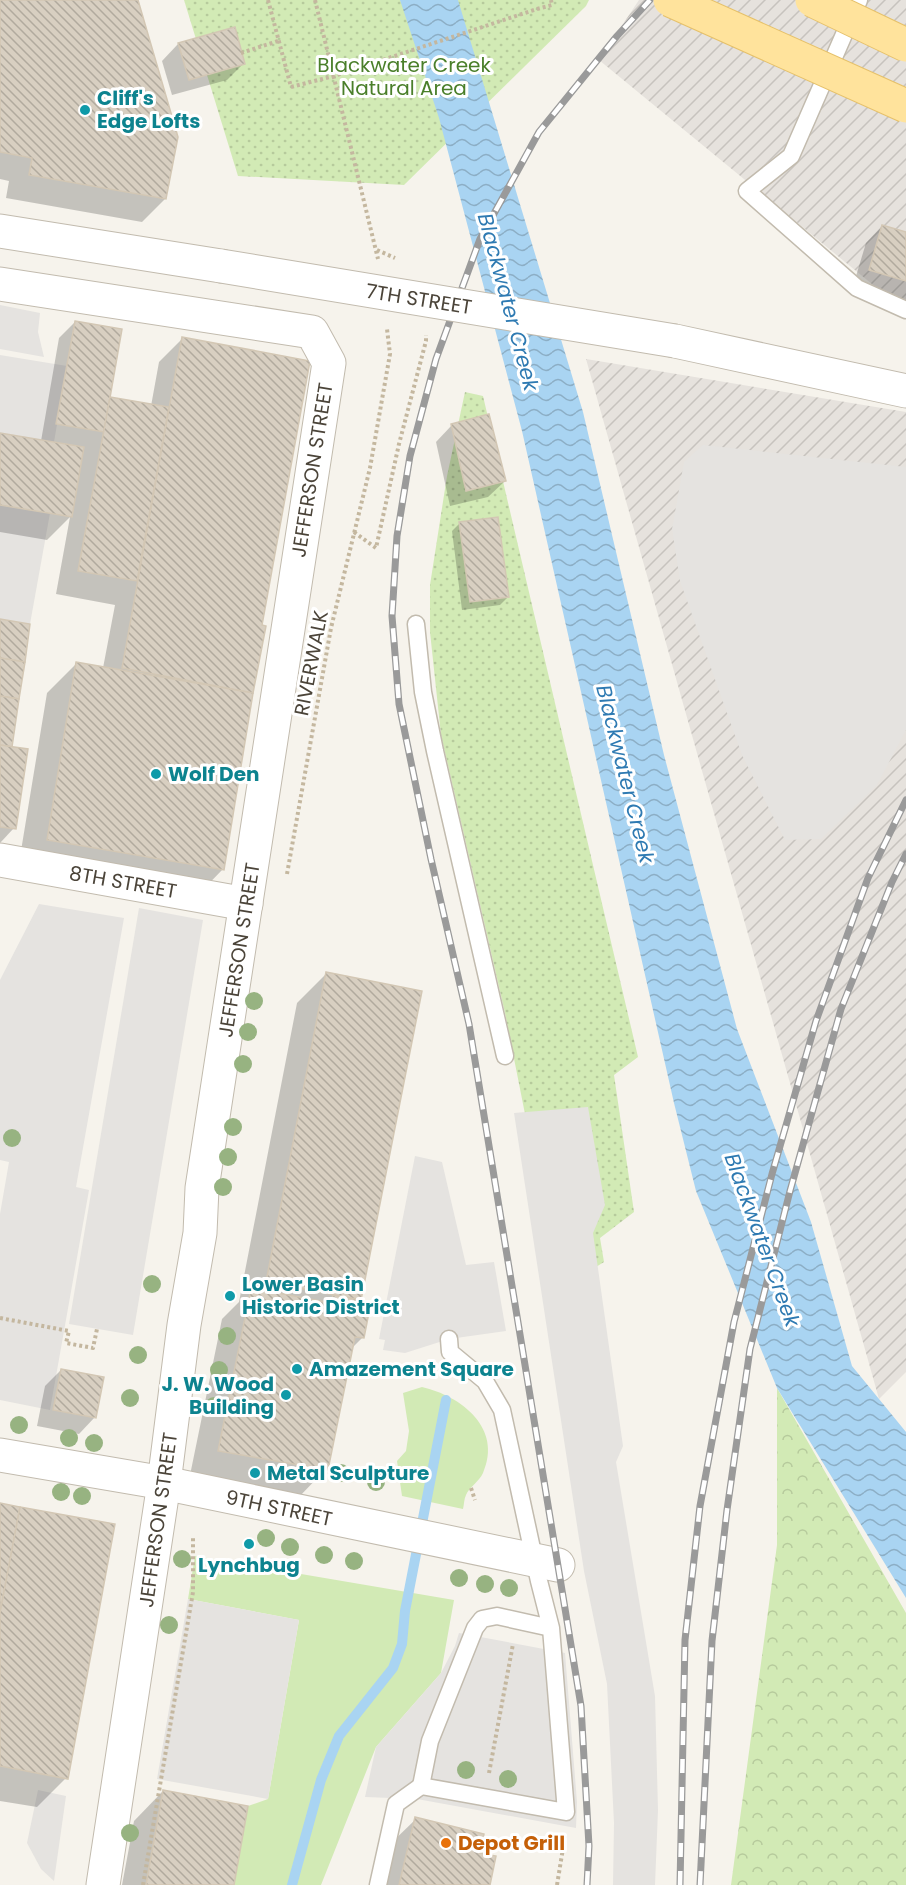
<svg xmlns="http://www.w3.org/2000/svg" width="906" height="1885" font-family="Poppins,sans-serif">
  <style>
    .industrial { fill: url(#industrial-furrows) }
    .green { fill: #d2eab5 }
    .forest { fill: url(#forest-crowns) }
    .park { fill: url(#park-dots) }
    .parking { fill: #e5e3e0 }
    .water { fill: url(#water-waves) }
    .shadow { fill: #0003 }
    .lines { fill: none; stroke-linecap: round; stroke-linejoin: round }
    .stream { stroke: #a9d4f2; stroke-width: 10 }
    .building { fill: url(#building-back-hatch); stroke: #d3c7b4; stroke-width: 1.5 }
    .service-casing { stroke: #c2bbae; stroke-width: 19 }
    .minor-casing { stroke: #c2bbae; stroke-width: 35 }
    .path { stroke: #c4b79f; stroke-width: 4; stroke-dasharray: 3 3; stroke-linecap: butt }
    .service { stroke: #fff; stroke-width: 16 }
    .minor { stroke: #fff; stroke-width: 33 }
    .rail-casing { stroke: #9a9a9a; stroke-width: 7 }
    .rail { stroke: #fff; stroke-width: 4.5; stroke-dasharray: 14; stroke-linecap: butt }
    .minor-bridge-casing { stroke: #c2bbae; stroke-width: 35; stroke-linecap: butt }
    .primary-bridge-casing { stroke: #e6c16a; stroke-width: 35; stroke-linecap: butt }
    .minor-bridge { stroke: #fff; stroke-width: 33 }
    .primary-bridge { stroke: #ffe39c; stroke-width: 33 }
    .tree { fill: #97b381 }
    .culture-dot { fill: #0f9aa8; stroke: #fff; stroke-width: 2 }
    .food-dot { fill: #e8710a; stroke: #fff; stroke-width: 2 }
    .labels { text-anchor: middle; stroke-width: 6; stroke-linejoin: round; paint-order: stroke }
    .park-label { font-size: 20px; fill: #4a7f2a; stroke: #fff }
    .culture-label { font-size: 20px; font-weight: bold; fill: #0d838f; stroke: #fff; text-anchor: start }
    .street-label { font-size: 20px; fill: #4b4439; stroke: #fff }
    .food-label { font-size: 20px; font-weight: bold; fill: #c56008; stroke: #fff; text-anchor: start }
    .water-label { font-size: 21px; font-style: italic; fill: #2e7ab2; stroke: #fff }
  </style>
  <defs>
    <pattern id="industrial-furrows" width="10" height="10" patternUnits="userSpaceOnUse" patternTransform="scale(1.5)"><rect width="10" height="10" fill="#e6e2dd"/><path d="M-1 1l2-2M0 10L10 0M9 11l2-2" fill="none" stroke="#c7c3be"/></pattern>
    <pattern id="forest-crowns" width="20" height="18" patternUnits="userSpaceOnUse" patternTransform="scale(1.5)"><rect width="20" height="18" fill="#d2eab5"/><path d="M2 6a3 3 0 1 1 6 0M12 15a3 3 0 1 1 6 0" fill="none" stroke="#b6ca9c"/></pattern>
    <pattern id="park-dots" width="8" height="8" patternUnits="userSpaceOnUse" patternTransform="scale(1.5)"><rect width="8" height="8" fill="#d2eab5"/><path d="M2 2h.1M6 6h.1" fill="none" stroke="#b6ca9c" stroke-width="1.8" stroke-linecap="round"/></pattern>
    <pattern id="water-waves" width="16" height="10" patternUnits="userSpaceOnUse" patternTransform="scale(1.5)"><rect width="16" height="10" fill="#a9d4f2"/><path d="M0 5q4-4 8 0t8 0" fill="none" stroke="#8caec5"/></pattern>
    <pattern id="building-back-hatch" width="6" height="6" patternUnits="userSpaceOnUse" patternTransform="scale(1.5)"><rect width="6" height="6" fill="#d8cfc1"/><path d="M-1 5l2 2M0 0l6 6M5-1l2 2" fill="none" stroke="#b1aa9e"/></pattern>
  </defs>
  <rect width="100%" height="100%" fill="#f6f3ec"/>
  <g class="industrial">
    <polygon points="639,0 906,0 906,312 599,60"/>
    <polygon points="586,359 906,412 906,1372 879,1399"/>
  </g>
  <g class="green">
    <path d="M422,1387C461,1396 503,1428 483,1473C479,1482 469,1487 466,1495C464,1499 464,1505 463,1509L402,1496L397,1461L406,1451L409,1431L403,1393Z"/>
    <polygon points="195,1556 454,1600 441,1673 376,1747 321,1885 234,1885 248,1806 268,1799 299,1620 188,1599"/>
  </g>
  <polygon class="forest" points="777,1388 906,1613 906,1885 731,1885 777,1545"/>
  <g class="park">
    <polygon points="184,0 589,0 586,6 404,185 238,176"/>
    <polygon points="465,392 483,396 638,1057 614,1075 634,1212 600,1238 604,1262 565,1286 545,1215 505,1013 441,735 430,632 430,585 447,476"/>
  </g>
  <g class="parking">
    <polygon points="0,305 40,313 38,332 44,357 0,349"/>
    <polygon points="0,355 67,366 54,442 0,433"/>
    <polygon points="703,445 906,467 906,730 877,785 821,839 785,840 742,755 680,581 672,529 684,462"/>
    <polygon points="0,505 50,513 30,624 0,619"/>
    <polygon points="39,904 124,918 76,1187 89,1190 50,1410 0,1400 0,1214 9,1162 0,1160 0,980"/>
    <polygon points="139,908 203,920 133,1335 69,1324"/>
    <polygon points="588,1107 605,1205 593,1233 623,1446 616,1462 655,1696 658,1810 655,1885 613,1885 614,1823 607,1684 584,1571 514,1113"/>
    <polygon points="415,1156 442,1162 466,1265 494,1262 506,1331 449,1339 405,1353 383,1350 385,1340 379,1339"/>
    <polygon points="188,1599 299,1620 268,1799 157,1779"/>
    <polygon points="459,1633 565,1653 577,1802 576,1828 417,1799 365,1797 376,1747 441,1673 455,1646"/>
    <polygon points="38,1790 66,1796 54,1881 41,1869 27,1843"/>
  </g>
  <polygon class="water" points="400,0 458,0 583,412 664,755 737,1029 811,1222 852,1366 906,1432 906,1598 777,1388 696,1191 674,1103 522,431 439,118"/>
  <g class="shadow">
    <polygon points="0,0 136,0 165,199 142,222 6,198 9,181 0,179"/>
    <polygon points="234,29 244,63 227,80 172,95 162,61 178,44"/>
    <polygon points="882,226 906,233 906,302 853,286 866,243"/>
    <polygon points="75,322 108,398 151,406 159,362 182,339 260,626 252,692 223,869 194,899 18,869 47,693 76,664 103,668 115,605 56,594 70,517 47,540 0,532 0,434 41,441 59,338"/>
    <polygon points="452,425 505,481 488,497 450,506 436,442"/>
    <polygon points="460,523 508,597 500,605 462,610 452,531"/>
    <polygon points="0,621 14,828 0,843"/>
    <polygon points="327,973 420,992 359,1302 363,1337 351,1349 326,1469 297,1499 189,1480 222,1319 239,1302 297,1003"/>
    <polygon points="61,1370 95,1417 79,1434 37,1426 45,1386"/>
    <polygon points="0,1505 66,1778 37,1807 0,1801"/>
    <polygon points="163,1791 232,1885 122,1885 134,1821"/>
    <polygon points="416,1819 478,1854 488,1885 378,1885 386,1848"/>
  </g>
  <g class="lines">
    <polyline class="stream" points="292,1885 321,1780 339,1736 393,1668 402,1644 405,1611 446,1400"/>
  </g>
  <g class="building">
    <polygon points="0,0 138,0 178,137 166,199 29,175 32,158 0,152"/>
    <polygon points="235,27 245,64 189,80 178,43"/>
    <polygon points="882,225 906,232 906,281 869,270"/>
    <polygon points="75,321 122,329 104,432 56,424"/>
    <polygon points="182,337 310,361 262,625 266,626 253,693 122,668"/>
    <polygon points="110,397 169,407 137,581 78,571"/>
    <polygon points="489,414 506,481 466,491 451,424"/>
    <polygon points="0,433 84,447 72,517 0,505"/>
    <polygon points="498,517 509,597 470,602 459,522"/>
    <polygon points="0,619 30,624 25,662 0,658"/>
    <polygon points="0,658 25,662 19,699 0,696"/>
    <polygon points="76,662 253,693 224,870 47,840"/>
    <polygon points="0,696 19,699 12,747 0,745"/>
    <polygon points="0,745 28,749 16,829 0,827"/>
    <polygon points="326,972 422,991 361,1300 266,1282"/>
    <polygon points="251,1288 331,1303 333,1295 371,1302 364,1338 355,1337 328,1470 218,1451"/>
    <polygon points="61,1369 104,1377 96,1418 53,1410"/>
    <polygon points="0,1503 20,1507 0,1613"/>
    <polygon points="20,1507 115,1524 68,1779 0,1766 0,1613"/>
    <polygon points="163,1790 248,1806 234,1885 146,1885"/>
    <polygon points="415,1817 484,1834 480,1853 496,1856 490,1885 399,1885"/>
  </g>
  <g class="lines">
    <g class="service-casing">
      <g id="service">
        <polyline points="859,0 791,156 747,191 857,288 906,310"/>
        <polyline points="416,624 423,692 435,751 505,1056"/>
        <polyline points="449,1339 450,1352 485,1381 502,1410 539,1581 551,1628 566,1812 421,1786 430,1741 475,1628 482,1619 497,1616 551,1628"/>
        <polyline points="378,1885 396,1804 421,1786"/>
      </g>
    </g>
    <g class="minor-casing">
      <g id="minor">
        <polyline points="0,231 221,266"/>
        <polyline points="0,284 312,332 329,363 202,1188 200,1233 184,1325 164,1483 103,1885"/>
        <polyline points="675,341 906,391"/>
        <polyline points="0,860 246,904"/>
        <polyline points="0,1455 164,1483 558,1565"/>
      </g>
    </g>
    <g class="path">
      <polyline points="268,0 291,87 334,76 537,9 552,5 551,0"/>
      <polyline points="315,0 378,259"/>
      <polyline points="241,53 278,41"/>
      <polyline points="377,250 395,258"/>
      <polyline points="354,532 376,548 399,444 426,341 426,335"/>
      <polyline points="287,874 331,628 370,468 390,354 387,329"/>
      <polyline points="0,1318 69,1331 66,1343 93,1348 97,1329"/>
      <polyline points="471,1488 475,1500"/>
      <polyline points="489,1773 513,1644"/>
      <polyline points="143,1885 193,1592 193,1536"/>
      <polyline points="557,1885 565,1836"/>
    </g>
    <use href="#service" class="service"/>
    <use href="#minor" class="minor"/>
    <g class="rail-casing">
      <g id="rail">
        <polyline points="587,1885 589,1846 581,1706 469,1024 431,859 399,704 392,616 397,536 410,456 436,359 480,239 539,132 617,36 650,0"/>
        <polyline points="680,1885 685,1640 700,1506 734,1322 772,1174 816,1021 868,878 906,800"/>
        <polyline points="700,1885 712,1641 727,1510 750,1349 790,1191 841,1009 892,882 906,854"/>
      </g>
    </g>
    <use href="#rail" class="rail"/>
    <g class="minor-bridge-casing">
      <polyline id="minor-bridge" points="221,266 675,341"/>
    </g>
    <g class="primary-bridge-casing">
      <g id="primary-bridge">
        <polyline points="670,0 906,106"/>
        <polyline points="812,0 906,45"/>
      </g>
    </g>
    <use href="#minor-bridge" class="minor-bridge"/>
    <use href="#primary-bridge" class="primary-bridge"/>
  </g>
  <g class="tree">
    <circle cx="254" cy="1001" r="9"/>
    <circle cx="248" cy="1032" r="9"/>
    <circle cx="243" cy="1064" r="9"/>
    <circle cx="233" cy="1127" r="9"/>
    <circle cx="12" cy="1138" r="9"/>
    <circle cx="228" cy="1157" r="9"/>
    <circle cx="223" cy="1187" r="9"/>
    <circle cx="152" cy="1284" r="9"/>
    <circle cx="227" cy="1336" r="9"/>
    <circle cx="138" cy="1355" r="9"/>
    <circle cx="219" cy="1370" r="9"/>
    <circle cx="130" cy="1398" r="9"/>
    <circle cx="214" cy="1406" r="9"/>
    <circle cx="19" cy="1425" r="9"/>
    <circle cx="69" cy="1438" r="9"/>
    <circle cx="94" cy="1443" r="9"/>
    <circle cx="341" cy="1473" r="9"/>
    <circle cx="376" cy="1482" r="9"/>
    <circle cx="61" cy="1492" r="9"/>
    <circle cx="82" cy="1496" r="9"/>
    <circle cx="266" cy="1538" r="9"/>
    <circle cx="290" cy="1547" r="9"/>
    <circle cx="324" cy="1555" r="9"/>
    <circle cx="182" cy="1559" r="9"/>
    <circle cx="354" cy="1561" r="9"/>
    <circle cx="459" cy="1578" r="9"/>
    <circle cx="485" cy="1584" r="9"/>
    <circle cx="509" cy="1588" r="9"/>
    <circle cx="169" cy="1625" r="9"/>
    <circle cx="466" cy="1770" r="9"/>
    <circle cx="508" cy="1779" r="9"/>
    <circle cx="130" cy="1833" r="9"/>
  </g>
  <g class="culture-dot">
    <circle cx="85" cy="110" r="6"/>
    <circle cx="156" cy="774" r="6"/>
    <circle cx="230" cy="1296" r="6"/>
    <circle cx="297" cy="1369" r="6"/>
    <circle cx="286" cy="1395" r="6"/>
    <circle cx="255" cy="1473" r="6"/>
    <circle cx="249" cy="1544" r="6"/>
  </g>
  <circle class="food-dot" cx="446" cy="1843" r="6"/>
  <g class="labels">
    <g class="park-label">
      <text x="404" y="72">Blackwater Creek<tspan x="404" dy="23">Natural Area</tspan></text>
    </g>
    <g class="culture-label">
      <text x="97" y="105">Cliff's<tspan x="97" dy="23">Edge Lofts</tspan></text>
      <text x="168" y="781">Wolf Den</text>
      <text x="242" y="1291">Lower Basin<tspan x="242" dy="23">Historic District</tspan></text>
      <text x="309" y="1376">Amazement Square</text>
      <text x="274" y="1391" text-anchor="end">J. W. Wood<tspan x="274" dy="23">Building</tspan></text>
      <text x="267" y="1480">Metal Sculpture</text>
      <text x="249" y="1572" text-anchor="middle">Lynchbug</text>
    </g>
    <g class="street-label">
      <text transform="translate(419 299) rotate(9)" y="7">7TH STREET</text>
      <text transform="translate(312 470) rotate(-81)" y="7">JEFFERSON STREET</text>
      <text transform="translate(311 663) rotate(-79)" y="7">RIVERWALK</text>
      <text transform="translate(123 882) rotate(10)" y="7">8TH STREET</text>
      <text transform="translate(239 950) rotate(-81)" y="7">JEFFERSON STREET</text>
      <text transform="translate(279 1508) rotate(12)" y="7">9TH STREET</text>
      <text transform="translate(158 1520) rotate(-82)" y="7">JEFFERSON STREET</text>
    </g>
    <g class="food-label">
      <text x="458" y="1850">Depot Grill</text>
    </g>
    <g class="water-label">
      <text transform="translate(508 302) rotate(75)" y="7">Blackwater Creek</text>
      <text transform="translate(625 774) rotate(76)" y="7">Blackwater Creek</text>
      <text transform="translate(762 1240) rotate(70)" y="7">Blackwater Creek</text>
    </g>
  </g>
</svg>
